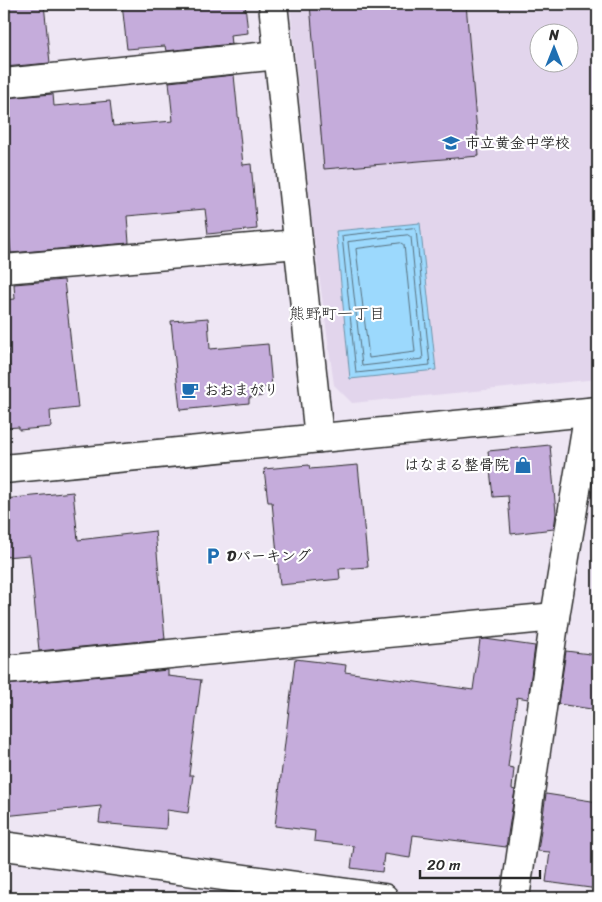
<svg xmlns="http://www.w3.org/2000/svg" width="602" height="902" font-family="Sriracha,'Klee One',sans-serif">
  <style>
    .built { fill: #e2d5ec; fill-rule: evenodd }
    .water { fill: #9cd9fd; stroke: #6f93a9 }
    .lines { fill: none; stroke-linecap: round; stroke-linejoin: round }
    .shore { stroke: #58717f; stroke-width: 1 }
    .building { fill: #c5acdb; stroke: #2b2b2b }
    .street-casing { stroke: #2b2b2b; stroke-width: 31 }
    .secondary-casing { stroke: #2b2b2b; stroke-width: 31 }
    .street { stroke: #fff; stroke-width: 28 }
    .secondary { stroke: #fff; stroke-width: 28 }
    .labels { text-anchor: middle; stroke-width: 4.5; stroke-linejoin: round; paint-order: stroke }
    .poi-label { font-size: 15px; font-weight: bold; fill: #2b2b2b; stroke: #fff; text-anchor: start }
    .neighbourhood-label { font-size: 16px; fill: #2b2b2b; stroke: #fff }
  </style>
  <rect width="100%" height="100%" fill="#eee6f4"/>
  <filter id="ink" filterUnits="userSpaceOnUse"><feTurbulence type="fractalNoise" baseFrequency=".02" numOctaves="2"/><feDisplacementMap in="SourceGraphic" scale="10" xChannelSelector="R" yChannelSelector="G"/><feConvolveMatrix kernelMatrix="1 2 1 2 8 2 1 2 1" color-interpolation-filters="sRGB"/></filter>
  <g filter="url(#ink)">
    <path class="built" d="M290,4H598V379L352,403L334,385L312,223ZM540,32H570V62H540Z"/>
    <polygon class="water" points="420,223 436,370 350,379 336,231"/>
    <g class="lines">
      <g class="shore">
        <polygon points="413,228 416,230 430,365 356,373 342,236"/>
        <polygon points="408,235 411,237 423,359 362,366 348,242"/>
        <polygon points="401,243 404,245 415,352 369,358 356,249"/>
      </g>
    </g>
    <g class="building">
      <polygon points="4,4 44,4 50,63 4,67"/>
      <polygon points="122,4 245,4 248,33 230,35 231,44 166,51 165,46 127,49"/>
      <polygon points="310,4 466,4 479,156 324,169"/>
      <polygon points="234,75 243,165 251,164 257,229 208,234 205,209 127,216 129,243 11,253 4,180 4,98 53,94 54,106 110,101 113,126 173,121 169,82"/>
      <polygon points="64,280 78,408 50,411 51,427 19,430 19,427 4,428 4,371 10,371 4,300 15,299 14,284"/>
      <polygon points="208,318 210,349 268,344 272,387 262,388 262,396 249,398 249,403 180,410 171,321"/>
      <polygon points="550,445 556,513 554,529 511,534 508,496 493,497 488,451"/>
      <polygon points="309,465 310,469 358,465 368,567 339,569 340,579 280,585 272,502 268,502 264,469"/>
      <polygon points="73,492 78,540 155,531 165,639 39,651 30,555 4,557 4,499"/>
      <polygon points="485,639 535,646 528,699 517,697 508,767 514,768 512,789 515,790 506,847 413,835 410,858 384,854 382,872 351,868 354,846 314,841 315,831 275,826 295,659 346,665 345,672 473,690 480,640"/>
      <polygon points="566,651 598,655 598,710 558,704"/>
      <polygon points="168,670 168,676 201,680 189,775 193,775 188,813 167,810 166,829 99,823 101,806 4,816 4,685"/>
      <polygon points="546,794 598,802 598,889 546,882 550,852 538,851"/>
    </g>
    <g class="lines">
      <g class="street-casing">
        <g id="street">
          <polyline points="273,4 319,438"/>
          <polyline points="4,83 278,55"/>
          <polyline points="4,269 298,244"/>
          <polyline points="4,670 555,617"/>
          <polyline points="4,846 384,898"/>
          <polyline points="515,898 555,617 589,412"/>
        </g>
      </g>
      <g class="secondary-casing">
        <polyline id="secondary" points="4,469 598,411"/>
      </g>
      <use href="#street" class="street"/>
      <use href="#secondary" class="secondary"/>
    </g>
  </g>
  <defs>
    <g id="school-bare" transform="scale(1.35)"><path d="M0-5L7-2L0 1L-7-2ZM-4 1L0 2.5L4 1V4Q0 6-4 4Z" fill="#1f6fb2" stroke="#fff" stroke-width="2.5" paint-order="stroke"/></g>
    <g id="cafe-bare" transform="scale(1.35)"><path d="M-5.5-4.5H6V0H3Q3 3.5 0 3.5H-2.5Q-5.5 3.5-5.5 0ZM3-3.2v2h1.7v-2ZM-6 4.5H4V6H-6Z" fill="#1f6fb2" stroke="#fff" stroke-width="2.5" paint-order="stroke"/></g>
    <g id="shop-bare" transform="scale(1.35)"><path d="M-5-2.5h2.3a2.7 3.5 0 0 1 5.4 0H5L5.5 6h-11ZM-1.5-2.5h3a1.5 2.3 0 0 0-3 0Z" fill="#1f6fb2" stroke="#fff" stroke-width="2.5" paint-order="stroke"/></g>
    <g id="parking-bare" transform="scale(1.35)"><path d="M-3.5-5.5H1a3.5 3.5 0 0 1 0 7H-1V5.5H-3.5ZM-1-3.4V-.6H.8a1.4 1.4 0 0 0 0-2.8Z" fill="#1f6fb2" stroke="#fff" stroke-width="2.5" paint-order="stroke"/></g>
  </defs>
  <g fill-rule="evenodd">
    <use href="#school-bare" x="451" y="143"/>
    <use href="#cafe-bare" x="190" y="390"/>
    <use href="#shop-bare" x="523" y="465"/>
    <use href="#parking-bare" x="213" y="556"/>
  </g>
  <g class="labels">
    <g class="poi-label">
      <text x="465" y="148">市立黄金中学校</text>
      <text x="204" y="395">おおまがり</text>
      <text x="509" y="470" text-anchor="end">はなまる整骨院</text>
      <text x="227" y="561">Dパーキング</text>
    </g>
    <g class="neighbourhood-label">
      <text x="337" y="319">熊野町一丁目</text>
    </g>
  </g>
  <rect width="602" height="902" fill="none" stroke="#fff" stroke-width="20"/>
  <rect x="10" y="10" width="582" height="882" fill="none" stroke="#2b2b2b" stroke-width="2" filter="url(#ink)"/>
  <g transform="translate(554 48)"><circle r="24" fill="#ffffff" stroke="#aaaaaa"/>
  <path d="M0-4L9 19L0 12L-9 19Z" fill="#1f6fb2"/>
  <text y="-8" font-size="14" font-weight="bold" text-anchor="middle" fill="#2b2b2b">N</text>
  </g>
  <path d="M420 870v8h120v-8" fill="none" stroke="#2b2b2b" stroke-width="2.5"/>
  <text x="427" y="870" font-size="15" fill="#2b2b2b" stroke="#ffffff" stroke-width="4" paint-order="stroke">20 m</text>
</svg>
